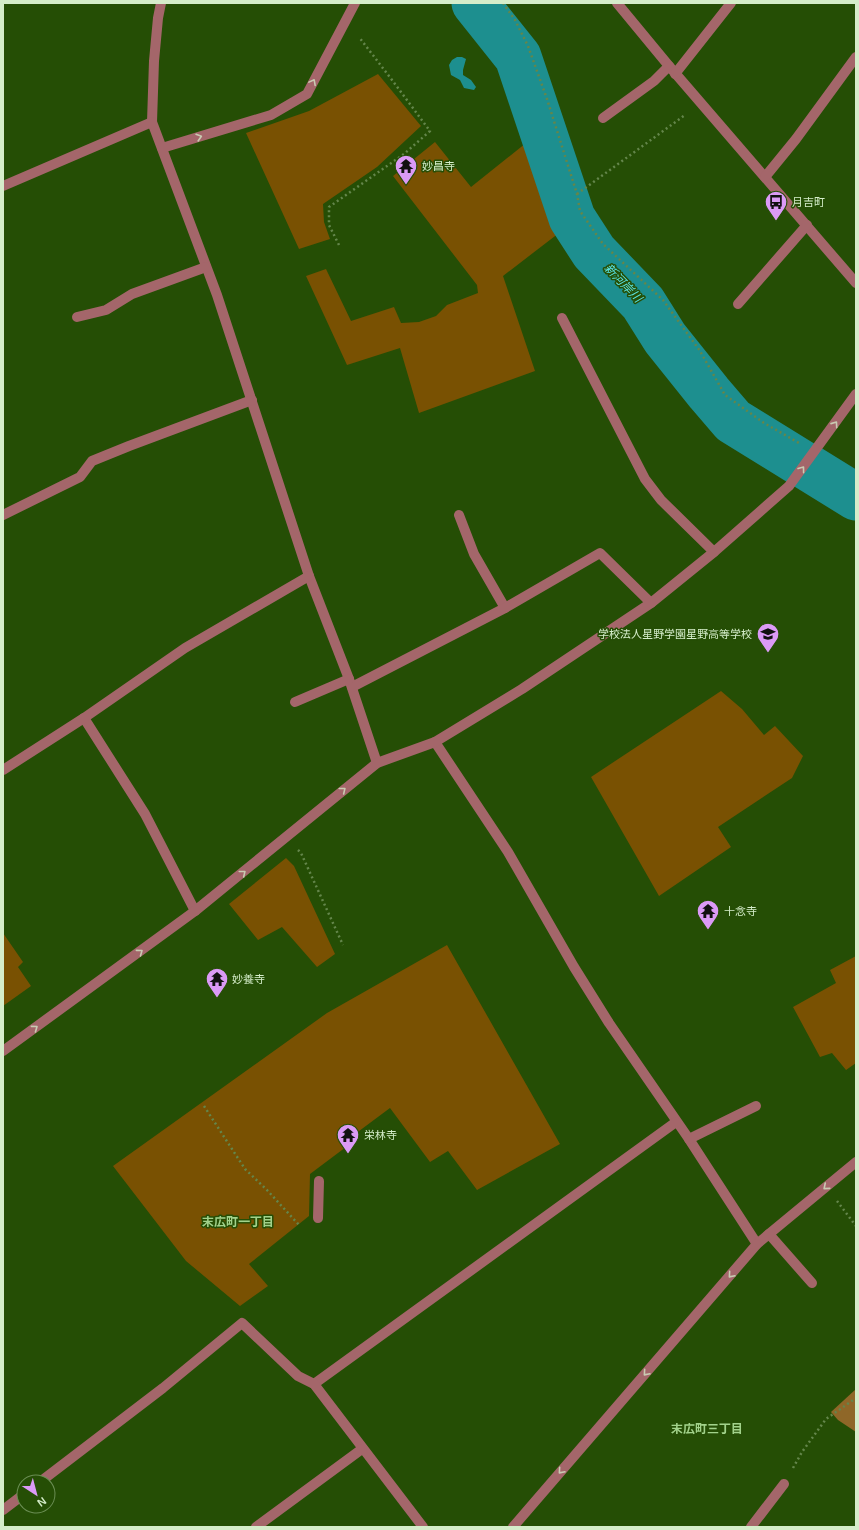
<svg xmlns="http://www.w3.org/2000/svg" width="859" height="1530" font-family="Helvetica,'Noto Sans JP',sans-serif">
  <style>
    .green { fill: #795102 }
    .forest { fill: #8f6728 }
    .water { fill: #1d8f8f }
    .lines { fill: none; stroke-linecap: round; stroke-linejoin: round }
    .river { stroke: #1d8f8f; stroke-width: 47 }
    .path { stroke: #64864b; stroke-width: 2.5; stroke-dasharray: 2 3; stroke-linecap: butt }
    .minor { stroke: #a4666a; stroke-width: 10 }
    .oneway { stroke: #c9cbb2 }
    .labels { text-anchor: middle; stroke-width: 3; stroke-linejoin: round; paint-order: stroke }
    .poi-label { font-size: 11px; fill: #d5edca; stroke: #254e05; text-anchor: start }
    .water-label { font-size: 12px; font-style: italic; fill: #59e3e4; stroke: #254e05 }
    .neighbourhood-label { font-size: 12px; font-weight: bold; fill: #a2d28b; stroke: #254e05 }
  </style>
  <rect width="100%" height="100%" fill="#254e05"/>
  <g class="green">
    <polygon points="378,74 421,126 377,167 323,204 324,222 330,239 299,249 246,133 309,111"/>
    <polygon points="435,142 471,187 526,143 559,233 503,276 535,371 419,413 400,348 347,365 306,276 326,269 351,321 394,307 401,323 419,322 436,316 447,305 478,293 477,285 393,176"/>
    <polygon points="721,691 742,709 764,735 775,726 803,756 792,778 718,827 731,847 659,896 591,777"/>
    <polygon points="286,858 294,866 335,954 317,967 282,927 258,940 229,904"/>
    <polygon points="3,933 23,962 18,967 31,986 3,1006"/>
    <polygon points="447,945 560,1144 477,1190 448,1151 430,1162 390,1108 343,1143 346,1147 310,1174 309,1216 249,1264 268,1286 240,1306 186,1261 113,1166 327,1013"/>
    <polygon points="856,956 856,1063 846,1070 832,1053 820,1057 793,1007 836,983 830,970"/>
  </g>
  <polygon class="forest" points="856,1389 856,1432 838,1420 831,1412"/>
  <polygon class="water" points="457,57 462,57 466,59 463,70 463,75 471,80 476,87 474,90 464,88 460,80 451,75 449,65 452,60"/>
  <g class="lines">
    <polyline class="river" points="475,3 518,57 572,218 594,252 643,303 665,338 709,393 733,421 856,497"/>
    <g class="path">
      <polyline points="503,3 515,20 528,46 547,99 577,194 580,211 603,244 663,300 700,351 725,395 764,423 799,443"/>
      <polyline points="577,194 685,115"/>
      <polyline points="339,245 329,225 329,207 404,154 430,131 392,80 359,37"/>
      <polyline points="298,850 301,853 343,945"/>
      <polyline points="204,1106 245,1169 267,1190 300,1226"/>
      <polyline points="837,1201 856,1226"/>
      <polyline points="793,1468 802,1452 826,1419 856,1398"/>
    </g>
    <g class="minor">
      <polyline points="161,3 158,18 154,61 152,122 217,295 309,576 349,679 377,763"/>
      <polyline points="617,3 669,66 856,283"/>
      <polyline points="675,74 731,3"/>
      <polyline points="603,118 654,81 669,66"/>
      <polyline points="162,148 271,115 307,94 355,3"/>
      <polyline points="765,177 796,139 856,57"/>
      <polyline points="3,186 152,122"/>
      <polyline points="738,304 807,225"/>
      <polyline points="77,317 106,310 132,294 206,267"/>
      <polyline points="562,318 645,479 661,500 714,552"/>
      <polyline points="3,515 80,477 92,461 129,446 252,400"/>
      <polyline points="459,515 474,554 505,608"/>
      <polyline points="352,687 505,608 600,553 651,603"/>
      <polyline points="295,702 349,679"/>
      <polyline points="84,718 145,814 195,911"/>
      <polyline points="435,742 508,852 574,967 609,1023 689,1139 757,1244"/>
      <polyline points="3,770 84,718 185,648 309,576"/>
      <polyline points="3,1051 195,911 377,763 435,742 522,689 651,603 714,552 789,486 856,394"/>
      <polyline points="689,1139 756,1106"/>
      <polyline points="318,1218 319,1181"/>
      <polyline points="769,1234 812,1283"/>
      <polyline points="314,1384 676,1122"/>
      <polyline points="40,1482 163,1388 242,1323 298,1376 314,1384 423,1527"/>
      <polyline points="3,1510 24,1494"/>
      <polyline points="256,1527 362,1449"/>
      <polyline points="513,1527 757,1244 856,1162"/>
      <polyline points="751,1527 784,1484"/>
    </g>
  </g>
  <defs><path id="oneway-chevron" d="M-2-3.5L2.5 0L-2 3.5" fill="none" stroke-width="1.6" stroke-linecap="round" stroke-linejoin="round"/></defs>
  <g class="oneway">
    <use href="#oneway-chevron" transform="translate(313 82) rotate(-62)"/>
    <use href="#oneway-chevron" transform="translate(199 137) rotate(-17)"/>
    <use href="#oneway-chevron" transform="translate(835 424) rotate(-55)"/>
    <use href="#oneway-chevron" transform="translate(802 469) rotate(-53)"/>
    <use href="#oneway-chevron" transform="translate(343 790) rotate(-39)"/>
    <use href="#oneway-chevron" transform="translate(243 873) rotate(-39)"/>
    <use href="#oneway-chevron" transform="translate(140 952) rotate(-36)"/>
    <use href="#oneway-chevron" transform="translate(35 1028) rotate(-36)"/>
    <use href="#oneway-chevron" transform="translate(826 1187) rotate(140)"/>
    <use href="#oneway-chevron" transform="translate(731 1275) rotate(131)"/>
    <use href="#oneway-chevron" transform="translate(646 1373) rotate(131)"/>
    <use href="#oneway-chevron" transform="translate(561 1471) rotate(131)"/>
  </g>
  <defs>
    <g id="temple-pin" transform="scale(1.15)"><path d="M0 17L-7.5 6A9.5 9.5 0 1 1 7.5 6Z" fill="#db9af6" stroke="#254e05"/><path d="M0-6L5-2H3V0L6.5 2.5H4V6H1.5V3h-3V6H-4V2.5H-6.5L-3 0V-2H-5Z" fill="#111"/></g>
    <g id="bus-pin" transform="scale(1.15)"><path d="M0 17L-7.5 6A9.5 9.5 0 1 1 7.5 6Z" fill="#db9af6" stroke="#254e05"/><path d="M-5-6H5V4H4V6H2V4H-2V6H-4V4H-5ZM-3.5-4V0h7V-4ZM-3.5 1.2v1.5H-2V1.2ZM2 1.2v1.5H3.5V1.2Z" fill="#111"/></g>
    <g id="school-pin" transform="scale(1.15)"><path d="M0 17L-7.5 6A9.5 9.5 0 1 1 7.5 6Z" fill="#db9af6" stroke="#254e05"/><path d="M0-5L7-2L0 1L-7-2ZM-4 1L0 2.5L4 1V4Q0 6-4 4Z" fill="#111"/></g>
  </defs>
  <g fill-rule="evenodd">
    <use href="#temple-pin" x="406" y="166"/>
    <use href="#bus-pin" x="776" y="202"/>
    <use href="#school-pin" x="768" y="634"/>
    <use href="#temple-pin" x="708" y="911"/>
    <use href="#temple-pin" x="217" y="979"/>
    <use href="#temple-pin" x="348" y="1135"/>
  </g>
  <g class="labels">
    <g class="poi-label">
      <text x="422" y="170">妙昌寺</text>
      <text x="792" y="206">月吉町</text>
      <text x="752" y="638" text-anchor="end">学校法人星野学園星野高等学校</text>
      <text x="724" y="915">十念寺</text>
      <text x="232" y="983">妙養寺</text>
      <text x="364" y="1139">栄林寺</text>
    </g>
    <g class="water-label">
      <text transform="translate(623 283) rotate(46)" y="4">新河岸川</text>
    </g>
    <g class="neighbourhood-label">
      <text x="238" y="1226">末広町一丁目</text>
      <text x="707" y="1433">末広町三丁目</text>
    </g>
  </g>
  <rect width="859" height="1530" fill="none" stroke="#d5edca" stroke-width="8"/>
  <g transform="translate(36 1494) rotate(144)"><circle r="19" fill="#254e05" stroke="#6b8e54"/>
  <path d="M0-3L7 15L0 10L-7 15Z" fill="#db9af6"/>
  <text y="-6" font-size="11" font-weight="bold" text-anchor="middle" fill="#d5edca">N</text>
  </g>
</svg>
